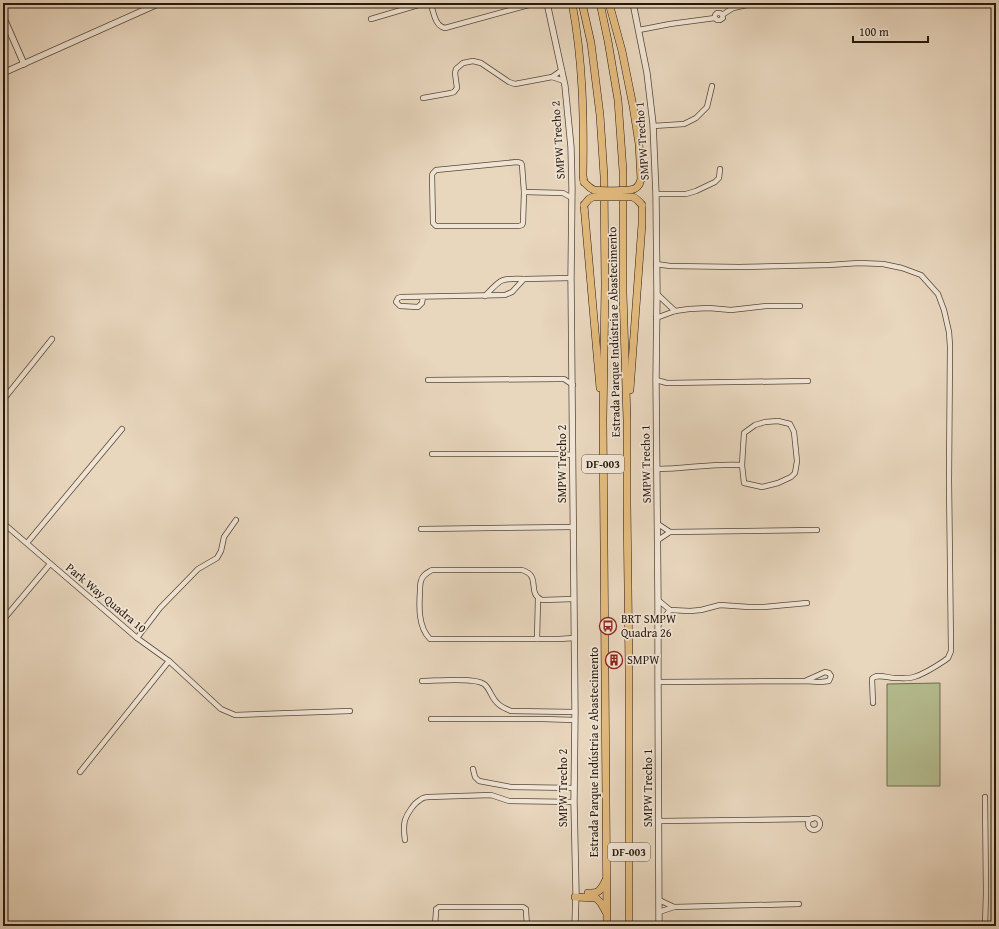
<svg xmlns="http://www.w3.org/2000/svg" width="999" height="929" font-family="'Gentium Book Plus',serif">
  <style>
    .pitch { fill: #b5be91; stroke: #6e6c50 }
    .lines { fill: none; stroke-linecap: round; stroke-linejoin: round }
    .minor-casing { stroke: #56483a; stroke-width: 6 }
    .tertiary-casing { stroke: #56483a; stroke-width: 7 }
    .trunk-casing { stroke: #26190e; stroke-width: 8 }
    .minor { stroke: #f0e4d4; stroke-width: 4.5 }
    .tertiary { stroke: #f0e4d4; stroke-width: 5.5 }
    .trunk { stroke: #e4bb7e; stroke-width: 7 }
    .trunk-bridge-casing { stroke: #26190e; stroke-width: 8; stroke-linecap: butt }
    .trunk-bridge { stroke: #e4bb7e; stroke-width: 7 }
    .labels { text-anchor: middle; stroke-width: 3.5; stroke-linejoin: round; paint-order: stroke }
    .shield { fill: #f0e4d4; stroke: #635649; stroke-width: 1 }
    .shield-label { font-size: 11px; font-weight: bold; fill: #26190e }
    .street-label { font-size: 12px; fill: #26190e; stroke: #f0e4d4 }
    .poi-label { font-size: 12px; fill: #26190e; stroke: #f0e4d4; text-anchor: start }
  </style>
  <rect width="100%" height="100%" fill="#e8d6bd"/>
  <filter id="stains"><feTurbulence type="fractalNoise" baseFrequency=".005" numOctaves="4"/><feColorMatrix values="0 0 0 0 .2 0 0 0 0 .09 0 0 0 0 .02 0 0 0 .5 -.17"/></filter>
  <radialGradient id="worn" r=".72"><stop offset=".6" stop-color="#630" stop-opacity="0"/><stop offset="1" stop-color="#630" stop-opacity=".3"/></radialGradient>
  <polygon class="pitch" points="940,683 940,786 887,786 887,684"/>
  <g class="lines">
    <g class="minor-casing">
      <g id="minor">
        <path d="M428,3L431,5C434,13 435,26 445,28L536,3"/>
        <polyline points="722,15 720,13 717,13 715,15 715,18 717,20 720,20 723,18 722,15 733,8 756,3"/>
        <polyline points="371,19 425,3"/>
        <polyline points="639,30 670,24 715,18"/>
        <polyline points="552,77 564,81"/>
        <polyline points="423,98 451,93 454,92 457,88 455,73 456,69 463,63 473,61 481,63 509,82 515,84 552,77 562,70"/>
        <polyline points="653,126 684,124 696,118 707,107 712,86"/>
        <polygon points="517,162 521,163 522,165 524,192 523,223 522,225 519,226 436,226 433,223 432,175 433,173 436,170"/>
        <polyline points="524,192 563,193 572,198"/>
        <polyline points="656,194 686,194 696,191 715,182 719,178 720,169"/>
        <path d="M656,264L670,266L739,267L829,265L859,263L883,264L902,268L921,275L938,294L944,310L949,332L950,346L949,480L951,651L948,658L944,661C935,667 924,674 914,677C908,679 901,678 895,678C888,678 876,673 872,679L873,703"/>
        <polyline points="657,294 675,311"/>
        <path d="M485,296C501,279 500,278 524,279"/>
        <polyline points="423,297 422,303 418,307 400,306 396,302 398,298 401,297 505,295 512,292 524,279 571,278"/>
        <polyline points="656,318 675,311 689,309 709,308 731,310 766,306 800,306"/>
        <polyline points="428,380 558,379 564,379 573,385"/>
        <polyline points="656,380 667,383 808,381"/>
        <polyline points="3,400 52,339"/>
        <polyline points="432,454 557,454 573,455"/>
        <path d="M657,469C685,469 713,463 742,465L744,483L762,487L778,483L791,477L795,473L797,461L794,432L790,424L778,421L765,422L755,425L744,433L742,465"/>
        <polyline points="3,523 137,638 169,661 221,709 235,715 350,711"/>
        <polyline points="658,524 670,532 817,530"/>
        <polyline points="421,529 573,527"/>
        <polyline points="658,540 670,532"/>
        <polyline points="27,543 122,429"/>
        <path d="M574,599L542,600C526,593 542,576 522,570H432C427,573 422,575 421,581C420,584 420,588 420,591C419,606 418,627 430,639H559L574,638"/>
        <polyline points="658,600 670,610 690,611 701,610 720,605 749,607 764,607 807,603"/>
        <polyline points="3,620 50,564"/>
        <polyline points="658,625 670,610"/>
        <polyline points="137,638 160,608 198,569 217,558 221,551 224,537 236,520"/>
        <polyline points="537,639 538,599"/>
        <path d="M422,681C435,681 474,677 484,684C487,686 489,690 491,694C496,704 501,707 511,711L575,712"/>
        <polyline points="658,682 805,681 821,682 829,681 831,676 829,673 825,672 805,681"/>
        <polyline points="431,719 543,719 574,720"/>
        <polyline points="473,769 475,777 479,781 511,787 574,788"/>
        <polyline points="80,772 169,661"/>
        <polyline points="985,797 986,893 985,926"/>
        <circle cx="814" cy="824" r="6"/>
        <polyline points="659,821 812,819"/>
        <path d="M405,840C404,833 403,827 405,820C407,814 414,803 420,800C422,798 425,797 429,797L491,795L509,801L574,802"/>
        <polyline points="659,900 674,907"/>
        <polyline points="659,912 674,907 799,904"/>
        <polyline points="435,926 436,911 436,909 439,907 523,907 526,909 526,911 527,926"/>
      </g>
    </g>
    <g class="tertiary-casing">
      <g id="tertiary">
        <polyline points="547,3 565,86 571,147 572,188 571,278 575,712 574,802 576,892 575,926"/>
        <polyline points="633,3 647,73 653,124 656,194 657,294 656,380 658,600 658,682 659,926"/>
        <polyline points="3,16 24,64"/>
        <polyline points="3,73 160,3"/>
      </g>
    </g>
    <g class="trunk-casing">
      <g id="trunk">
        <path d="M572,3C583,60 584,118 583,176L584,182"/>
        <polyline points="582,3 591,43 600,115 604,176 605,285 603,420 607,926"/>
        <polyline points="600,3 608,41 618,100 623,171 623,293 627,420 627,504 629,670 629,926"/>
        <polyline points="609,3 622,51 633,106 639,144 641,179"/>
        <polyline points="584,205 600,388"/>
        <polyline points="630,390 642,224 642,205"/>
        <path d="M588,893C600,894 601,889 606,880"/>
        <polyline points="575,897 596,898 601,903 606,912"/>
      </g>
    </g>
    <use href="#minor" class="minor"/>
    <use href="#tertiary" class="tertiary"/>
    <use href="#trunk" class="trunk"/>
    <g class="trunk-bridge-casing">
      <g id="trunk-bridge">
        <path d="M584,182C587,185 589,188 594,190C599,191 629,191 634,189C639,187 640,183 641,179"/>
        <path d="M584,205L589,199L593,197H633C637,199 639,201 642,205"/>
      </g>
    </g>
    <use href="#trunk-bridge" class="trunk-bridge"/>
  </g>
  <defs>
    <g id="bus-ring" transform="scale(0.9)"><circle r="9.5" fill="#f0e4d4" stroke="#8f2418" stroke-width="1.5"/><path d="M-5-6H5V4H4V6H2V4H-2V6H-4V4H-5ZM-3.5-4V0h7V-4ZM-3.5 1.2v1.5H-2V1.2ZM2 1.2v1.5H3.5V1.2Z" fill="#8f2418"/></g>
    <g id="building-ring" transform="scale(0.9)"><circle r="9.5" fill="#f0e4d4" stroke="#8f2418" stroke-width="1.5"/><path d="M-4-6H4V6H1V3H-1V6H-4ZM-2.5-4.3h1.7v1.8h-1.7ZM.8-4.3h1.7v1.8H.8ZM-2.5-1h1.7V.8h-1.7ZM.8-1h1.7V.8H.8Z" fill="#8f2418"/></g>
  </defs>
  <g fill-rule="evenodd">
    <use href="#bus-ring" x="608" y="626"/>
    <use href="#building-ring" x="614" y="660"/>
  </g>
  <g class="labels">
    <g class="shield">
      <rect x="582" y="455" width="42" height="18" rx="3"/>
      <rect x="608" y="843" width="42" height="18" rx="3"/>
    </g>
    <g class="shield-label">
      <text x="603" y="468">DF-003</text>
      <text x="629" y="856">DF-003</text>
    </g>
    <g class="street-label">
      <text transform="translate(558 140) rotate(-94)" y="4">SMPW Trecho 2</text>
      <text transform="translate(642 141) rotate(-94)" y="4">SMPW Trecho 1</text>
      <text transform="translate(614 332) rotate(-91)" y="4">Estrada Parque Indústria e Abastecimento</text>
      <text transform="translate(562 464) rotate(-90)" y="4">SMPW Trecho 2</text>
      <text transform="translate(646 464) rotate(-91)" y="4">SMPW Trecho 1</text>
      <text transform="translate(106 598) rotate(40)" y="4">Park Way Quadra 10</text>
      <text transform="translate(594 752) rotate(-90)" y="4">Estrada Parque Indústria e Abastecimento</text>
      <text transform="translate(563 788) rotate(-90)" y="4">SMPW Trecho 2</text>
      <text transform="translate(648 788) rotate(-90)" y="4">SMPW Trecho 1</text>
    </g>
    <g class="poi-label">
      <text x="621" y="623">BRT SMPW<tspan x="621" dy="14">Quadra 26</tspan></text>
      <text x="627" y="664">SMPW</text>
    </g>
  </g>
  <rect width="999" height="929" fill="none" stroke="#e8d6bd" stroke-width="16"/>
  <rect x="4" y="4" width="991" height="921" fill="none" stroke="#26190e" stroke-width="2"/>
  <rect x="8" y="8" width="983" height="913" fill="none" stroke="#26190e"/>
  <path d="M853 36v6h75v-6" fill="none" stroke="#26190e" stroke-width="2"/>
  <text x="859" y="36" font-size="12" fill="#26190e" stroke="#f0e4d4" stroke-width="3" paint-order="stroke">100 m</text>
  <rect width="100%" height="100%" filter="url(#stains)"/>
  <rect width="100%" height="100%" fill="url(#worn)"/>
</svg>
